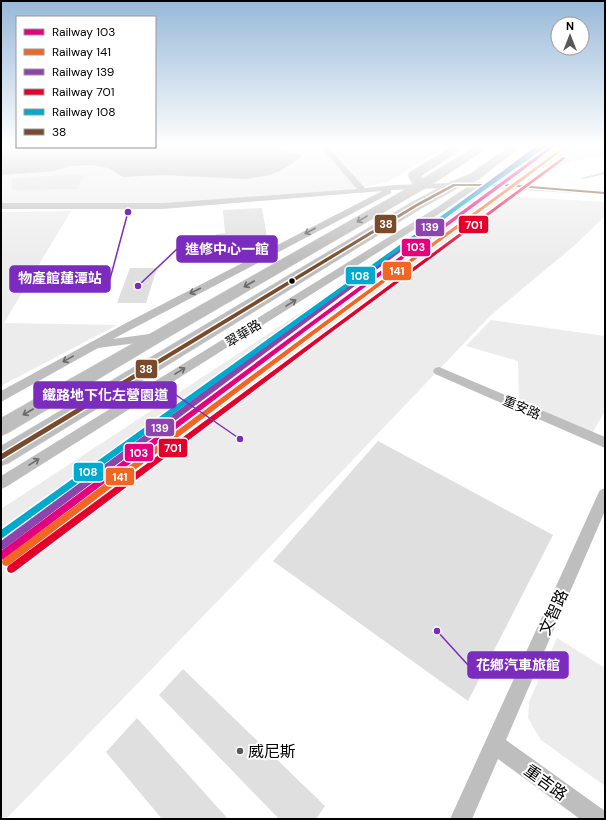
<svg xmlns="http://www.w3.org/2000/svg" width="606" height="820" font-family="'DM Sans','Noto Sans TC',sans-serif">
  <style>
    .green { fill: #ececec }
    .water { fill: #bfbfbf }
    .lines { fill: none; stroke-linecap: round; stroke-linejoin: round }
    .stream { fill: #bfbfbf; fill-rule: evenodd }
    .building { fill: #dfdfdf }
    .primary-casing { stroke: #dbdbdb; stroke-width: 1 }
    .trunk-casing { stroke: #dbdbdb; stroke-width: 1 }
    .minor { fill: #bebebe; fill-rule: evenodd }
    .primary { fill: #bebebe; fill-rule: evenodd }
    .trunk { fill: #bebebe; fill-rule: evenodd }
    .bus-1-casing { stroke: #fff; stroke-width: 3 }
    .bus-1 { fill: #7a4b2a; fill-rule: evenodd }
    .rail-1-casing { stroke: #fff; stroke-width: 3 }
    .rail-2-casing { stroke: #fff; stroke-width: 3 }
    .rail-3-casing { stroke: #fff; stroke-width: 3 }
    .rail-4-casing { stroke: #fff; stroke-width: 3 }
    .rail-5-casing { stroke: #fff; stroke-width: 3 }
    .rail-1 { fill: #e5007d; fill-rule: evenodd }
    .rail-2 { fill: #f26522; fill-rule: evenodd }
    .rail-3 { fill: #8e44ad; fill-rule: evenodd }
    .rail-4 { fill: #e4002b; fill-rule: evenodd }
    .rail-5 { fill: #00a9ce; fill-rule: evenodd }
    .oneway { stroke: #686868 }
    .bus-dot { fill: #000; stroke: #fff; stroke-width: 1.5 }
    .poi-dot { fill: #595959; stroke: #fff; stroke-width: 1.5 }
    .labels { text-anchor: middle; stroke-width: 4; stroke-linejoin: round; paint-order: stroke }
    .street-label { font-size: 13px; fill: #000; stroke: #fff }
    .near-street-label { font-size: 16px; fill: #000; stroke: #fff }
    .near-poi-label { font-size: 16px; fill: #000; stroke: #fff; text-anchor: start }
    .leader { fill: none; stroke: #7b2cbf; stroke-width: 1.5 }
    .callout-dot { fill: #7b2cbf; stroke: #fff; stroke-width: 1.5 }
    .callout { fill: #7b2cbf; stroke: #7b2cbf; stroke-width: 1.5 }
    .callout-label { font-size: 14px; text-anchor: middle; font-weight: bold; fill: #fff }
    .line-badge { stroke: #fff; stroke-width: 1.5 }
    .badge-label { font-size: 11px; text-anchor: middle; font-weight: bold; fill: #fff }
  </style>
  <rect width="100%" height="100%" fill="#fff"/>
  <g class="green">
    <polygon points="1,145 17,145 17,147 155,147 155,145 450,145 388,182 342,191 179,203 1,204"/>
    <polygon points="540,145 605,145 605,156 592,157 530,174 497,177"/>
    <polygon points="485,195 605,202 605,216 575,245 491,315 243,575 6,819 1,819 1,509 474,199"/>
    <polygon points="71,211 4,323 117,325 1,386 1,212"/>
    <polygon points="491,320 605,336 605,411 592,433 519,401 518,361 466,346"/>
    <polygon points="557,638 605,668 605,786 541,740 528,718 529,702"/>
  </g>
  <polygon class="water" points="1,145 17,145 17,147 268,145 287,152 296,153 302,156 296,161 280,171 269,175 247,179 162,175 123,177 108,168 92,165 69,166 55,171 1,175"/>
  <g class="lines">
    <polygon class="stream" points="605,172 605,174 583,179 581,178"/>
  </g>
  <g class="building">
    <polygon points="58,175 85,175 77,189 12,190 12,179"/>
    <polygon points="262,208 268,243 216,246 216,234 225,233 223,210"/>
    <polygon points="130,268 157,268 146,303 117,303"/>
    <polygon points="378,441 553,535 468,701 273,561"/>
    <polygon points="183,669 325,806 316,819 279,819 159,695"/>
    <polygon points="137,718 228,819 162,819 106,752"/>
  </g>
  <g class="lines">
    <g class="primary-casing">
      <g id="primary">
        <polygon points="455,145 468,145 421,176 426,186 424,189 162,341 8,433 1,436 1,418 413,185 408,175 410,172"/>
        <polygon points="511,145 523,145 478,180 458,188 422,208 9,463 1,466 1,446 412,202 450,182 470,174"/>
      </g>
    </g>
    <g class="trunk-casing">
      <polygon id="trunk" points="478,145 492,145 425,189 415,189 413,186 415,183"/>
    </g>
    <g class="minor">
      <polygon points="319,145 326,145 365,188 395,185 476,182 605,191 605,195 478,187 442,212 6,487 1,489 1,476 436,208 467,187 391,190 391,193 113,339 156,333 160,334 162,337 160,340 98,348 1,402 1,391 128,322 382,191 163,209 1,209 1,203 163,203 357,189"/>
      <polygon points="439,367 605,437 605,448 435,374 433,371 435,368"/>
      <polygon points="605,488 605,511 506,740 605,811 605,819 580,819 498,759 472,819 450,819 598,494 600,490"/>
    </g>
    <use href="#primary" class="primary"/>
    <use href="#trunk" class="trunk"/>
    <g class="bus-1-casing">
      <polygon id="bus-1" points="453,184 504,184 605,192 605,194 504,186 455,186 418,206 1,460 1,454 416,204"/>
    </g>
    <use href="#bus-1" class="bus-1"/>
    <g class="rail-1-casing">
      <polygon id="rail-1" points="552,145 557,145 315,324 4,559 1,560 1,551 311,322"/>
    </g>
    <g class="rail-2-casing">
      <polygon id="rail-2" points="559,150 562,151 320,330 9,565 6,566 3,565 2,562 3,559 316,328"/>
    </g>
    <g class="rail-3-casing">
      <polygon id="rail-3" points="538,145 543,145 4,549 1,550 1,541"/>
    </g>
    <g class="rail-4-casing">
      <polygon id="rail-4" points="563,157 566,158 325,337 14,572 11,573 8,572 7,569 8,566"/>
    </g>
    <g class="rail-5-casing">
      <polygon id="rail-5" points="544,145 549,145 405,246 1,539 1,530 401,244"/>
    </g>
    <use href="#rail-1" class="rail-1"/>
    <use href="#rail-2" class="rail-2"/>
    <use href="#rail-3" class="rail-3"/>
    <use href="#rail-4" class="rail-4"/>
    <use href="#rail-5" class="rail-5"/>
  </g>
  <defs><path id="oneway-shaft" d="M-6 0H5M1.5-3L5.5 0L1.5 3" fill="none" stroke-width="1.6" stroke-linecap="round" stroke-linejoin="round"/></defs>
  <g class="oneway">
    <use href="#oneway-shaft" transform="translate(362 219) rotate(150)"/>
    <use href="#oneway-shaft" transform="translate(310 231) rotate(153)"/>
    <use href="#oneway-shaft" transform="translate(249 284) rotate(150)"/>
    <use href="#oneway-shaft" transform="translate(195 291) rotate(153)"/>
    <use href="#oneway-shaft" transform="translate(291 303) rotate(-32)"/>
    <use href="#oneway-shaft" transform="translate(68 359) rotate(151)"/>
    <use href="#oneway-shaft" transform="translate(180 371) rotate(-32)"/>
    <use href="#oneway-shaft" transform="translate(28 412) rotate(150)"/>
    <use href="#oneway-shaft" transform="translate(34 462) rotate(-32)"/>
  </g>
  <linearGradient id="sky" x2="0" y2="1"><stop stop-color="#97b8d8"/><stop offset="0.56" stop-color="#fff"/><stop offset="1" stop-color="#fff" stop-opacity="0"/></linearGradient>
  <rect width="606" height="260" fill="url(#sky)"/>
  <circle class="bus-dot" cx="292" cy="281" r="3.5"/>
  <circle class="poi-dot" cx="240" cy="751" r="4"/>
  <g class="labels">
    <g class="street-label">
      <text transform="translate(243 333) rotate(-32)" y="5">翠華路</text>
      <text transform="translate(522 407) rotate(23)" y="5">重安路</text>
    </g>
    <g class="near-street-label">
      <text transform="translate(553 612) rotate(-66)" y="6">文智路</text>
      <text transform="translate(546 782) rotate(36)" y="6">重吉路</text>
    </g>
    <g class="near-poi-label">
      <text x="248" y="757">威尼斯</text>
    </g>
  </g>
  <path class="leader" d="M138 286L177 249M128 212L110 279M240 439L176 395M437 631L468 665"/>
  <g class="callout-dot">
    <circle cx="138" cy="286" r="4"/>
    <circle cx="128" cy="212" r="4"/>
    <circle cx="240" cy="439" r="4"/>
    <circle cx="437" cy="631" r="4"/>
  </g>
  <g class="callout">
    <rect x="177" y="236" width="100" height="26" rx="4"/>
    <rect x="10" y="266" width="100" height="26" rx="4"/>
    <rect x="34" y="382" width="142" height="26" rx="4"/>
    <rect x="468" y="652" width="100" height="26" rx="4"/>
  </g>
  <g class="callout-label">
    <text x="227" y="254">進修中心一館</text>
    <text x="60" y="283">物產館蓮潭站</text>
    <text x="105" y="400">鐵路地下化左營園道</text>
    <text x="518" y="670">花鄉汽車旅館</text>
  </g>
  <g class="line-badge">
    <rect x="374" y="214" width="23" height="20" rx="4" fill="#7a4b2a"/>
    <rect x="458" y="215" width="31" height="19" rx="4" fill="#e4002b"/>
    <rect x="415" y="218" width="30" height="19" rx="4" fill="#8e44ad"/>
    <rect x="401" y="238" width="30" height="19" rx="4" fill="#e5007d"/>
    <rect x="382" y="261" width="30" height="20" rx="4" fill="#f26522"/>
    <rect x="345" y="266" width="31" height="19" rx="4" fill="#00a9ce"/>
    <rect x="135" y="359" width="23" height="20" rx="4" fill="#7a4b2a"/>
    <rect x="145" y="418" width="30" height="19" rx="4" fill="#8e44ad"/>
    <rect x="158" y="438" width="30" height="20" rx="4" fill="#e4002b"/>
    <rect x="124" y="443" width="30" height="19" rx="4" fill="#e5007d"/>
    <rect x="73" y="462" width="31" height="20" rx="4" fill="#00a9ce"/>
    <rect x="105" y="467" width="30" height="19" rx="4" fill="#f26522"/>
  </g>
  <g class="badge-label">
    <text x="386" y="228">38</text>
    <text x="474" y="229">701</text>
    <text x="430" y="231">139</text>
    <text x="416" y="251">103</text>
    <text x="397" y="275">141</text>
    <text x="360" y="280">108</text>
    <text x="146" y="373">38</text>
    <text x="160" y="432">139</text>
    <text x="173" y="452">701</text>
    <text x="139" y="457">103</text>
    <text x="88" y="476">108</text>
    <text x="120" y="481">141</text>
  </g>
  <rect width="606" height="820" fill="none" stroke="#000000" stroke-width="4"/>
  <rect x="16" y="16" width="140" height="132" fill="#ffffff" stroke="#999999"/>
  <rect x="24" y="29" width="20" height="6" fill="#e5007d" stroke="#999999"/>
  <text x="52" y="36" font-size="12" fill="#000000">Railway 103</text>
  <rect x="24" y="49" width="20" height="6" fill="#f26522" stroke="#999999"/>
  <text x="52" y="56" font-size="12" fill="#000000">Railway 141</text>
  <rect x="24" y="69" width="20" height="6" fill="#8e44ad" stroke="#999999"/>
  <text x="52" y="76" font-size="12" fill="#000000">Railway 139</text>
  <rect x="24" y="89" width="20" height="6" fill="#e4002b" stroke="#999999"/>
  <text x="52" y="96" font-size="12" fill="#000000">Railway 701</text>
  <rect x="24" y="109" width="20" height="6" fill="#00a9ce" stroke="#999999"/>
  <text x="52" y="116" font-size="12" fill="#000000">Railway 108</text>
  <rect x="24" y="129" width="20" height="6" fill="#7a4b2a" stroke="#999999"/>
  <text x="52" y="136" font-size="12" fill="#000000">38</text>
  <g transform="translate(570 36)"><circle r="19" fill="#ffffff" stroke="#999999"/>
  <path d="M0-3L7 15L0 10L-7 15Z" fill="#595959"/>
  <text y="-6" font-size="11" font-weight="bold" text-anchor="middle" fill="#000000">N</text>
  </g>
</svg>
